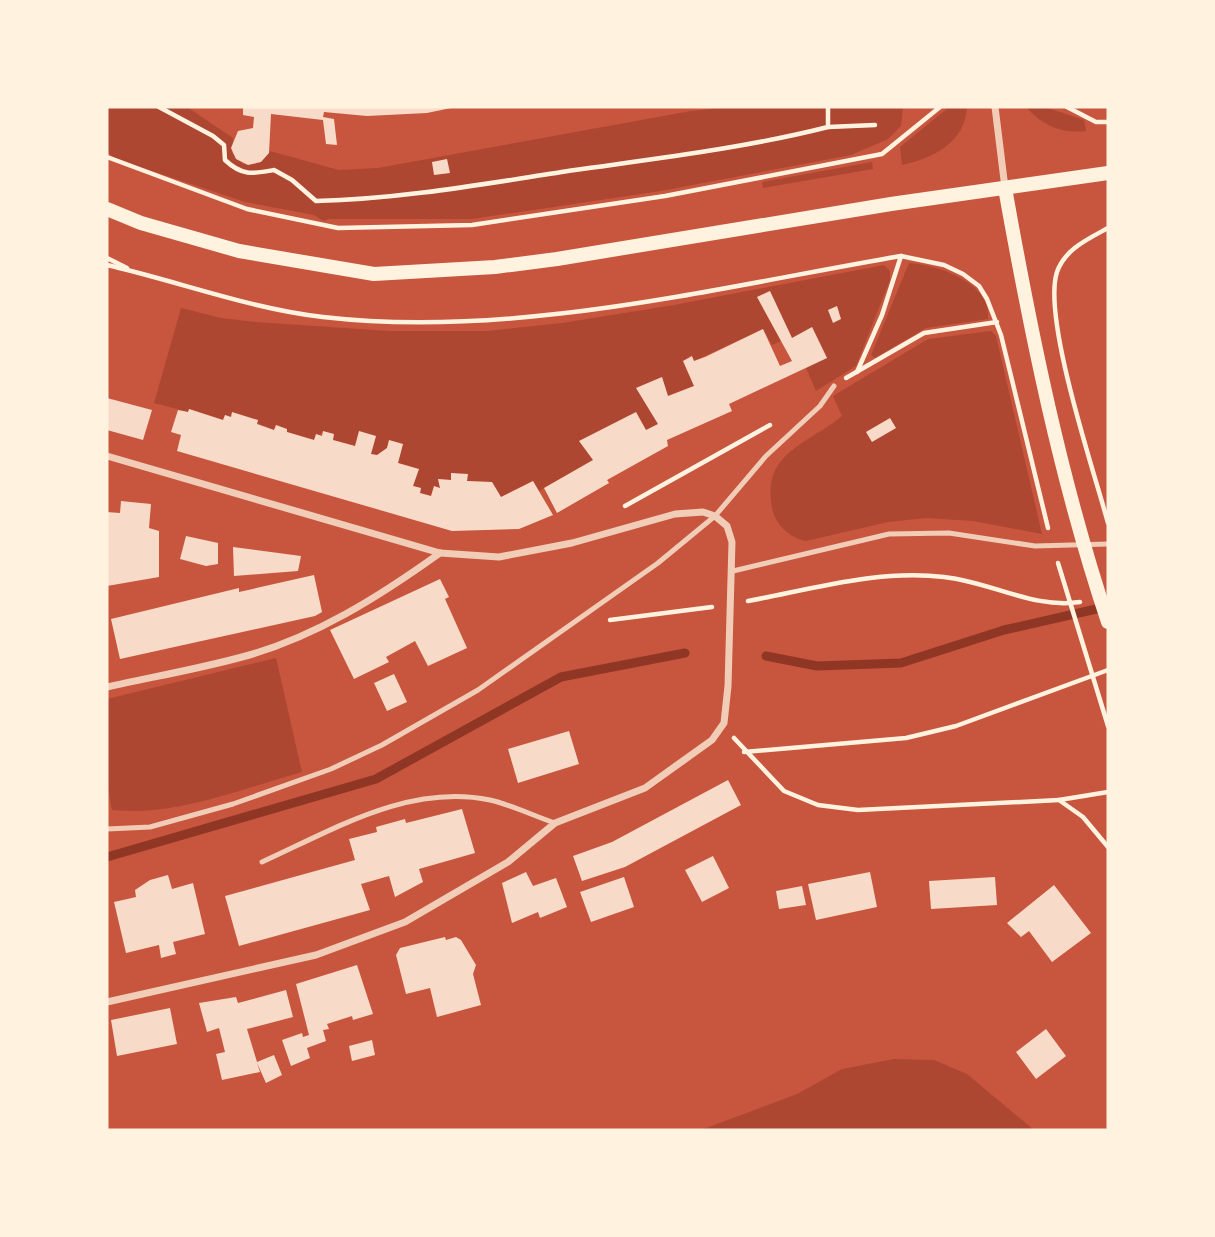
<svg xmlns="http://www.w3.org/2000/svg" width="1215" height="1237" font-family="'Alegreya Sans',sans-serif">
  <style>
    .green { fill: #ae4732 }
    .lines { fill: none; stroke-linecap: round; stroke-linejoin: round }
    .stream { stroke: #8f3625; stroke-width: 9 }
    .building { fill: #f7dbc8 }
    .path { stroke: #fff3e0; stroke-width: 4.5 }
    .service { stroke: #f1ccb7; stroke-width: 5 }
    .minor { stroke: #f1ccb7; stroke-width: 7 }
    .secondary { stroke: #fff3e0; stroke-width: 14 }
  </style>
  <rect width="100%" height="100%" fill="#c8553d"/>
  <g class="green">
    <polygon points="107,107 187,107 233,138 232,153 243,164 256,164 270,151 339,170 378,168 691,111 733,107 903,107 901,126 888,139 851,155 661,191 472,219 329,219 323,221 314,215 245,202 116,159 107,152"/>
    <path d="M949,107H967C965,143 933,158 902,165L900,147Z"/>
    <path d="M1026,107H1045L1084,120L1086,131C1061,134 1042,125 1026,107Z"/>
    <polygon points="872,162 873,169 763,188 762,182"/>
    <path d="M909,263C937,265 992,282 988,319L926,328L875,358L871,355Z"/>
    <polygon points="884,265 890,271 890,280 856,366 816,391 806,368 827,358 813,328 792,338 769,291 757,297 781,341 772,345 763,329 694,361 691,356 683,361 694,386 668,396 662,377 636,388 658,424 646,430 636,413 580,441 593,460 539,491 533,481 501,497 492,482 467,481 467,474 451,474 451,480 438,479 440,488 431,496 420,493 421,488 413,486 418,469 398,463 403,444 389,441 387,448 377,455 371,454 376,436 359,432 355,446 333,440 323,432 314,440 287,432 287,429 276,425 274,430 232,413 231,417 225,415 223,420 190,409 188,412 154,403 181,308 221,318 256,322 389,331 488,331 562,323 674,305"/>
    <path d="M991,331L996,336L1042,534L973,521L926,518L888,522L806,541C789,537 776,526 772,508C762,452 807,445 842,416L833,396L928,339Z"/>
    <path d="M276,658L302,772C240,789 177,817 112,810L107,784V699Z"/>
    <polygon points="894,1059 934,1060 967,1074 1034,1130 701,1130 797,1094 842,1069"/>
  </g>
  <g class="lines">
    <g class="stream">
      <polyline points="766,656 817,666 901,663 1004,630 1105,607"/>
      <polyline points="107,857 376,779 561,677 685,653"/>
    </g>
  </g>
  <g class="building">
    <polygon points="243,107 451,107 451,108 427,113 367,116 324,112 323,117 334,119 337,145 326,144 323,120 271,114 269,153 261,162 248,165 236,159 231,148 238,131 253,128 254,117 243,115"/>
    <polygon points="447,159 450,173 434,175 432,162"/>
    <polygon points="770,291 792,338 812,327 827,358 729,404 732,411 667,440 668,446 607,480 609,483 557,513 544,488 593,460 579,441 636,412 646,430 658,424 636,388 662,377 668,396 694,386 683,361 692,356 694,361 705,357 763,329 780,366 792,361 757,297"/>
    <polygon points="837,306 841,319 833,323 828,310"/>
    <polygon points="107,398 152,410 143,440 107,430"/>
    <polygon points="189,409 223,420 225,415 231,417 232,412 258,420 257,424 274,430 276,425 287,429 287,432 314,440 316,434 322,436 323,431 334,434 333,440 355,446 359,431 376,436 371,454 377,455 387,448 389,440 403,444 398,463 419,469 413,486 421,488 420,493 431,496 434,486 440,488 438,479 451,480 451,473 468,474 467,481 492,482 501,497 533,481 553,515 519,529 452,531 177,451 181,435 171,432 178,410 188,412"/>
    <polygon points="890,418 896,428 872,442 866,432"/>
    <polygon points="121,501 151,504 149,528 159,531 159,577 107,586 107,512 120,513"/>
    <polygon points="186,536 218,543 218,564 206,566 180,559"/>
    <polygon points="233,547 301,556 298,571 234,576"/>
    <polygon points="314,575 322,612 315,616 120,659 111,619 239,588 239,592"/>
    <polygon points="440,579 449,597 445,599 467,648 428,666 415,641 386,657 389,662 354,679 330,630"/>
    <polygon points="394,674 407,702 387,711 374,683"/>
    <polygon points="569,731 579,764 518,783 508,749"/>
    <polygon points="728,780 741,805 625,867 582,881 573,856 612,842"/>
    <polygon points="462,809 475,853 419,869 423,882 395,897 389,876 361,884 370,910 239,946 225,896 355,860 349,839 377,832 376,827 405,819 406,823"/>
    <polygon points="713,856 729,888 702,902 685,870"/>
    <polygon points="526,872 533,886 556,878 567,907 540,918 538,912 512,923 502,883"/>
    <polygon points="870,872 877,907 816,920 808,884"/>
    <polygon points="168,875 172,889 193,883 205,934 173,942 176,954 161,958 159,945 126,953 114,902 136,897 135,890 150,880"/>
    <polygon points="624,877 634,907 591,922 580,892"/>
    <polygon points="995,877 997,905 931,909 929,881"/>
    <polygon points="1054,885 1091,933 1052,962 1029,931 1021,937 1007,923"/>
    <polygon points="802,886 806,905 779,909 776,891"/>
    <polygon points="445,937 446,940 456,937 461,940 476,965 473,974 481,1005 437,1017 430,988 406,994 396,955 400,948"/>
    <polygon points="357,965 373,1014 353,1020 352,1016 327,1024 329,1029 323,1030 326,1041 307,1048 310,1058 291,1066 282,1040 302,1033 303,1037 309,1035 296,984"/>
    <polygon points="286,990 293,1017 247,1029 257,1062 274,1055 282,1075 266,1083 257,1063 260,1072 222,1080 216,1054 225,1052 219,1028 207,1032 199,1003 236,997 238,1003"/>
    <polygon points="170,1008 177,1044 117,1056 111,1020"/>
    <polygon points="1046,1029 1066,1056 1036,1079 1016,1052"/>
    <polygon points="372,1040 375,1055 352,1061 349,1046"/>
  </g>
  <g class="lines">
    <g class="path">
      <path d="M159,107L213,136L224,145L225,160C242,176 252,174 274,170L292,180L316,201C403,199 489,183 575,170C660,158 745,148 828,127V107"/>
      <polyline points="1067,107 1096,122 1108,122"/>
      <polyline points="828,127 875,125"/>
      <polyline points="107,157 247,209 338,228 472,225 665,196 882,154 940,107"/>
      <path d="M1108,228C1088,239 1065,249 1057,272C1042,318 1094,471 1108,523"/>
      <polyline points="107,258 127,268"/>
      <path d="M107,265C177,281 251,309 323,317C513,339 714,288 901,256L944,265L963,274L979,286L987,299L1001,335L1048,528"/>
      <polyline points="857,372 882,315 901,256"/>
      <polyline points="846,378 924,333 997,322"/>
      <polyline points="625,506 770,425"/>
      <polyline points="1058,563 1108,726"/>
      <path d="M748,601C812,589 879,569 944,577C991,582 1033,609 1080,602"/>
      <polyline points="610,620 712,607"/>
      <polyline points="734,738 784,791 818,805 858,810 1059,800"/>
      <polyline points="744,752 906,738 956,726 1108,670"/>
      <polyline points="1108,792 1059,800 1083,817 1108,847"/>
    </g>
    <g class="service">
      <polyline points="733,571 889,534 949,533 1035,546 1108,544"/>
      <polyline points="107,829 150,827 233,804 331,769 382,745 478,690 658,563 715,516 766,456 820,406 834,386"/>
      <path d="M262,862C333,830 409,783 490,800C512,805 534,816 555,823"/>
    </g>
    <g class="minor">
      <polyline points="995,107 1005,188"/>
      <polyline points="107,456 440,553 499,557 572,543 675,514 703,512 715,516 727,526 732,542 728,686 724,723 712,740 645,788 555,823 508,862 405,922 316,955 107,1002"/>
      <path d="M107,687C152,677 198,669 242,657C314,638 380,596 440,553"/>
    </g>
    <g class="secondary">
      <path d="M1005,188C1031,334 1061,482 1108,622"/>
      <polyline points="107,209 141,223 239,251 374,274 495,267 557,259 891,204 1108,173"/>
    </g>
  </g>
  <rect width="1215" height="1237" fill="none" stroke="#fff3e0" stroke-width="217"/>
</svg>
